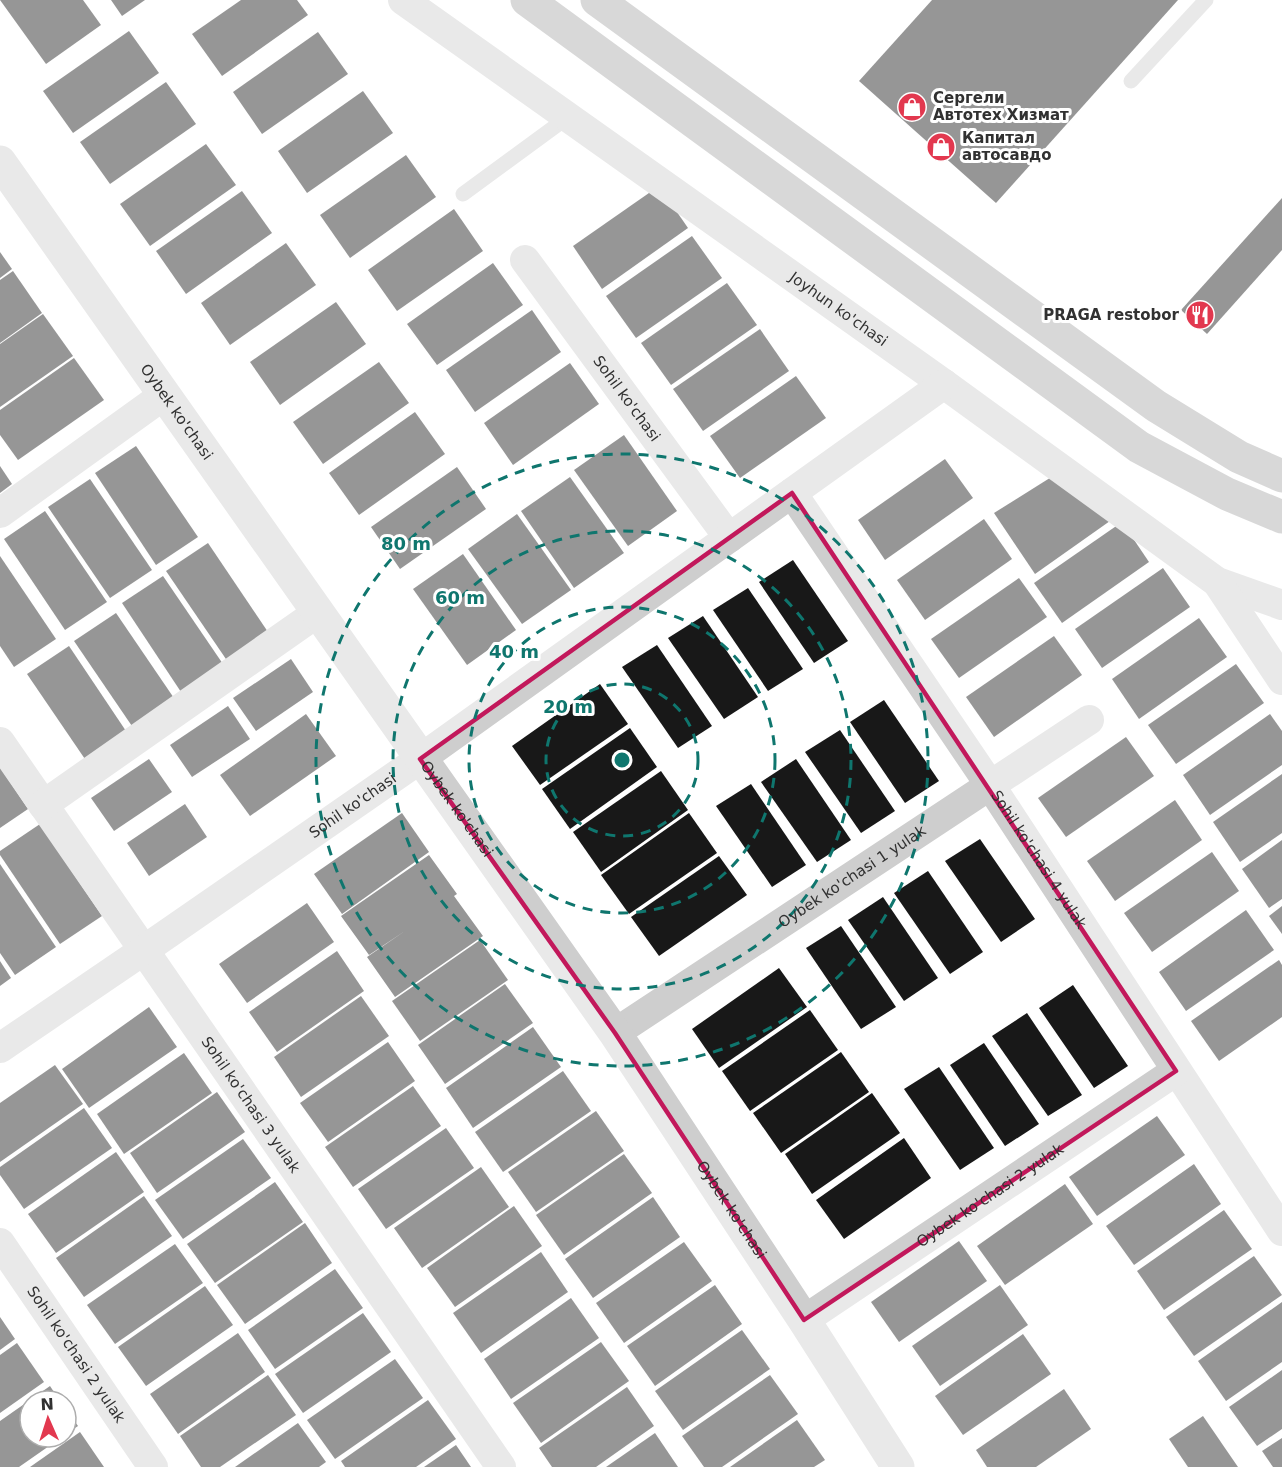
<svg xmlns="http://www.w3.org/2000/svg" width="1282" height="1467" font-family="'DejaVu Sans',sans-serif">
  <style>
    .building { fill: #181818 }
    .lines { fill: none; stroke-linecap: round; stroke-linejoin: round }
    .service { stroke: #cecece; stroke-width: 15 }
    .minor { stroke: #cecece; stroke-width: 30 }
    .tertiary { stroke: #cecece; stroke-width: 33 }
    .primary { stroke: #a9a9a9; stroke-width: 33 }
    .marked { fill: none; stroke: #c2185b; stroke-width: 4.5; stroke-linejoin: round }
    .ring { fill: none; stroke: #0f766e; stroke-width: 3; stroke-dasharray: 10 8 }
    .labels { text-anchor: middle; stroke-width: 6; stroke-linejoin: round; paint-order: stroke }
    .poi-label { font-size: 15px; font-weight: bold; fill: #313131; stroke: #fff; text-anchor: start }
    .street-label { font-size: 15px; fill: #313131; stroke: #fff }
    .centre { fill: #0f766e; stroke: #fff; stroke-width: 3 }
    .ring-label { font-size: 18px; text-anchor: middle; font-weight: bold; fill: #0f766e; stroke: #fff; stroke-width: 6; stroke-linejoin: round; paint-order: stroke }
  </style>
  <rect width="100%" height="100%" fill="#fff"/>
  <g class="building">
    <polygon points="0,0 83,0 101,25 46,64"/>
    <polygon points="111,0 145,0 122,16"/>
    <polygon points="241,0 297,0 308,15 222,76 192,34"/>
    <polygon points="932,0 1178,0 996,203 859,81"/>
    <polygon points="129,31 159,73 73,133 43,91"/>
    <polygon points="318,32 348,74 262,134 233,92"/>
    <polygon points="166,82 196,124 110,184 80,142"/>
    <polygon points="363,91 393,133 307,193 278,151"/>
    <polygon points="206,144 236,185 150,246 120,204"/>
    <polygon points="406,155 436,197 350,258 320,215"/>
    <polygon points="659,186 688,228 602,289 573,246"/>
    <polygon points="242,191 272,233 186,294 156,251"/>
    <polygon points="1282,198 1282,250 1207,334 1181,310"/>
    <polygon points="454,209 483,251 397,311 368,270"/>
    <polygon points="692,236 722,278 636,338 606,296"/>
    <polygon points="286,243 316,285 230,345 201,303"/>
    <polygon points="0,252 12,269 0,278"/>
    <polygon points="493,263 523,305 437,365 407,324"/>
    <polygon points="13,271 42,313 0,343 0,280"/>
    <polygon points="727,283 757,325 671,385 641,343"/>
    <polygon points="336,302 366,344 280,405 250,362"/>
    <polygon points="532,310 561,352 475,412 446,370"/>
    <polygon points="43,314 73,356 0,407 0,344"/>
    <polygon points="760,329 789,371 703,431 673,389"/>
    <polygon points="74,358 104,400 18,460 0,435 0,410"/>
    <polygon points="379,362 409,403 323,464 293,422"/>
    <polygon points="570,363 599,404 513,465 484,423"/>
    <polygon points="796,376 826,418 740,478 710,436"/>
    <polygon points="415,412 445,454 359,515 329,473"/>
    <polygon points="624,435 677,511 628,546 574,470"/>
    <polygon points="136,446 198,537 156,565 95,473"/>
    <polygon points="945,459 973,498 885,560 858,520"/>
    <polygon points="0,466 12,484 0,493"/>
    <polygon points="457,467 486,509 400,569 371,527"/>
    <polygon points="1053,476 1110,521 1035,574 994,513"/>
    <polygon points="570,477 624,553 574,588 521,511"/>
    <polygon points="90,479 152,570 110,598 48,507"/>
    <polygon points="45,511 107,602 65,630 4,539"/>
    <polygon points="517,514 571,590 522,624 468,549"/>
    <polygon points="984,519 1012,559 925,620 897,580"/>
    <polygon points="1122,522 1149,562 1062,623 1034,583"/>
    <polygon points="208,543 270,635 228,662 166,571"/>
    <polygon points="463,554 516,630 467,665 413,589"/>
    <polygon points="0,556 56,639 14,667 0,646"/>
    <polygon points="793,560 848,641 814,663 759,582"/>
    <polygon points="1163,568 1190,607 1102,668 1075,629"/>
    <polygon points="163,576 225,667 183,695 122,603"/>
    <polygon points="1019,578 1047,617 959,678 931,639"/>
    <polygon points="748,588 803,669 768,691 713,610"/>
    <polygon points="116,613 178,704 136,732 74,641"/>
    <polygon points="703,616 758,697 724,719 668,638"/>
    <polygon points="1199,618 1227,657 1139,719 1112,679"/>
    <polygon points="1054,636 1082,675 994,737 966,697"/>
    <polygon points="657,645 712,726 678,748 622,667"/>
    <polygon points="69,646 130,737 89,765 27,674"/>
    <polygon points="291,659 313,692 256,731 233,698"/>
    <polygon points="1236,664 1264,703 1176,764 1148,725"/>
    <polygon points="600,684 628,724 540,785 512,746"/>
    <polygon points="884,700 939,781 905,803 850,722"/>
    <polygon points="228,706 250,739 192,777 170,745"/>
    <polygon points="306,714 336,756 250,816 220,775"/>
    <polygon points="1270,714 1282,731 1282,765 1210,815 1183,775"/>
    <polygon points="630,728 657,767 570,829 542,789"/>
    <polygon points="840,730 895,811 861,833 805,752"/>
    <polygon points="1126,737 1154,776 1066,837 1038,798"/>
    <polygon points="149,759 172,792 114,831 91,798"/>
    <polygon points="796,759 851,840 817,862 761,782"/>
    <polygon points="0,767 28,809 0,828"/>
    <polygon points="661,771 688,810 601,872 573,832"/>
    <polygon points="1282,774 1282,833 1240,862 1213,822"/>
    <polygon points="751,784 806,865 772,887 716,806"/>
    <polygon points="1175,800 1202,840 1115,901 1087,861"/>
    <polygon points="185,804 207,837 149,876 127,843"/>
    <polygon points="402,813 429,852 342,914 314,874"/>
    <polygon points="689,813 717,853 629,914 601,875"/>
    <polygon points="40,824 102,916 60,944 0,855 0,851"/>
    <polygon points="980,839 1035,919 1001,942 945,861"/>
    <polygon points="1282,840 1282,899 1269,908 1242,869"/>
    <polygon points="1212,852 1239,891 1152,952 1124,913"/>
    <polygon points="429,855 457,894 454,896 483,936 395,997 367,957 405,931 369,955 341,916"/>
    <polygon points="719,856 747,895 659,956 631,917"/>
    <polygon points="0,864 56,947 15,975 0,953"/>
    <polygon points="928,871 983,952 950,974 894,893"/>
    <polygon points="883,897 938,978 904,1001 848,920"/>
    <polygon points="307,903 334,942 247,1003 219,964"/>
    <polygon points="1282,906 1282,934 1269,916"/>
    <polygon points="1246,910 1274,950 1186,1011 1159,972"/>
    <polygon points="841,926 896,1007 861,1029 806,948"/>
    <polygon points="480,940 508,980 420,1041 392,1001"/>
    <polygon points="337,951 364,991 277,1052 249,1012"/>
    <polygon points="1279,960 1282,965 1282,1017 1219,1061 1191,1021"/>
    <polygon points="0,961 11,978 0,986"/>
    <polygon points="779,968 807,1007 719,1068 692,1029"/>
    <polygon points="505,984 533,1023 445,1084 418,1045"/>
    <polygon points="1073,985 1128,1066 1094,1088 1039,1008"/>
    <polygon points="361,996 389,1036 301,1097 274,1057"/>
    <polygon points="149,1007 177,1047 89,1108 62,1069"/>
    <polygon points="810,1010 838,1050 750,1111 722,1071"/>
    <polygon points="1027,1013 1082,1095 1048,1116 992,1036"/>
    <polygon points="533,1027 561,1067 473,1128 446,1088"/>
    <polygon points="388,1042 415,1081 328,1142 300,1103"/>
    <polygon points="984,1043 1039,1124 1005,1146 950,1065"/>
    <polygon points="841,1052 869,1092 781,1153 753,1113"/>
    <polygon points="184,1053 212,1093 124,1154 97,1114"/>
    <polygon points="55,1065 83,1104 0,1162 0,1103"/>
    <polygon points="939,1067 994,1148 960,1170 904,1089"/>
    <polygon points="563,1071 591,1111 503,1172 475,1132"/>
    <polygon points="413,1086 441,1126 353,1187 325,1147"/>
    <polygon points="217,1092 245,1132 157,1193 130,1153"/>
    <polygon points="872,1093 900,1133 812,1194 785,1154"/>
    <polygon points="84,1108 112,1148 24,1209 0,1175 0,1167"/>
    <polygon points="596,1111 624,1151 536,1212 508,1172"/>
    <polygon points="1157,1116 1185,1155 1097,1216 1069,1177"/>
    <polygon points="446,1128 474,1168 386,1229 358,1189"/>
    <polygon points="904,1138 931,1178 844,1239 816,1200"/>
    <polygon points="243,1139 271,1178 183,1239 155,1200"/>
    <polygon points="116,1152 144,1192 56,1253 28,1214"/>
    <polygon points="624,1154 652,1193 564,1255 536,1215"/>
    <polygon points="1194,1164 1221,1204 1134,1265 1106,1226"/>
    <polygon points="481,1167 509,1207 422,1268 394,1228"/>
    <polygon points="275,1182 303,1222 215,1283 187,1244"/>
    <polygon points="1065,1184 1093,1224 1005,1285 977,1246"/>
    <polygon points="144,1196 172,1236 84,1297 56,1258"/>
    <polygon points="653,1197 680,1237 593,1298 565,1259"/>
    <polygon points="514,1206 542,1246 455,1307 427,1268"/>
    <polygon points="1224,1210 1252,1249 1164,1310 1137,1271"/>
    <polygon points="305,1223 332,1263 245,1324 217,1285"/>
    <polygon points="959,1241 987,1281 899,1342 871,1302"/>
    <polygon points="684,1242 712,1281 624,1343 596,1303"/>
    <polygon points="175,1244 203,1283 115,1344 87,1305"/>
    <polygon points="541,1252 568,1292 481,1353 453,1313"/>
    <polygon points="1254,1256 1282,1295 1194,1356 1166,1317"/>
    <polygon points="335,1269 363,1308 275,1369 248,1330"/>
    <polygon points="715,1285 742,1324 655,1386 627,1346"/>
    <polygon points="1000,1285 1028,1325 940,1386 912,1346"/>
    <polygon points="205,1286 233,1325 146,1386 118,1347"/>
    <polygon points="571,1298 599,1338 511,1399 484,1359"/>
    <polygon points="1282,1302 1282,1362 1226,1401 1198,1361"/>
    <polygon points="363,1313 391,1352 303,1413 275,1374"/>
    <polygon points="0,1317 15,1339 0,1350"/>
    <polygon points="742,1330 770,1369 683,1430 655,1391"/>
    <polygon points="238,1333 265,1372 178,1434 150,1394"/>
    <polygon points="1023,1334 1051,1374 963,1435 935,1396"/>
    <polygon points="601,1342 629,1381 541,1443 513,1403"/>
    <polygon points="17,1343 44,1382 0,1413 0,1355"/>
    <polygon points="395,1359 423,1398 335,1459 307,1420"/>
    <polygon points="1282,1370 1282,1429 1257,1446 1229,1407"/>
    <polygon points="268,1375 296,1415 220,1467 201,1467 180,1436"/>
    <polygon points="770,1375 798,1414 722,1467 704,1467 682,1436"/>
    <polygon points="50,1386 60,1401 30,1401 30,1437 62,1437 19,1467 0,1467 0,1421"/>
    <polygon points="627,1387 654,1426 596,1467 552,1467 539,1448"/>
    <polygon points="1064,1389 1091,1429 1036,1467 987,1467 976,1450"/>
    <polygon points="428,1400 456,1439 416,1467 345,1467 341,1461"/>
    <polygon points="66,1409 78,1426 66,1434"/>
    <polygon points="1203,1416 1238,1467 1188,1467 1169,1439"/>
    <polygon points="797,1420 825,1460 814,1467 730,1467"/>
    <polygon points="298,1423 326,1462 319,1467 235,1467"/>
    <polygon points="80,1432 104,1467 30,1467"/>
    <polygon points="655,1433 678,1467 606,1467"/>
    <polygon points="1282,1438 1282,1467 1273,1467 1262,1451"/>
    <polygon points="456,1445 471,1467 424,1467"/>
  </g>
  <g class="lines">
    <g class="service">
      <polyline points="1131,81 1206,0"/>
      <polyline points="463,194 568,117"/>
    </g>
    <g class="minor">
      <path id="s1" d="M403,0L944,384L1217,582L1282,605"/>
      <path id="s2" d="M525,260L729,538"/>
      <path id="s3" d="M792,493L990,785L1282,1231"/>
      <polyline points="0,513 164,395"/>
      <polyline points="1217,582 1282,680"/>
      <path id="s4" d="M0,742L501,1467"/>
      <polyline points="43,805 317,613"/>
      <path id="s5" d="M615,1033L1089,720"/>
      <path id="s6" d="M0,1048L144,950L420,759L944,384"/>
      <path id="s7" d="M0,1243L153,1467"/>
      <path id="s8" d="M804,1320L1176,1071"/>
    </g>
    <path class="tertiary" id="s9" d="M0,162L615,1033L804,1320L898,1467"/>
    <g class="primary">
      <polyline points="527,0 1139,447 1227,494 1282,517"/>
      <polyline points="597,0 1156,406 1239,457 1282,476"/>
    </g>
  </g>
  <path d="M0 0H1282V1467H0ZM792,493L1176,1071L804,1320L615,1033L420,759Z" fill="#fff" fill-opacity=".55" fill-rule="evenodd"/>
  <path class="marked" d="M792,493L1176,1071L804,1320L615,1033L420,759Z"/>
  <g class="ring">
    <circle cx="622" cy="760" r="76"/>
    <circle cx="622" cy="760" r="153"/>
    <circle cx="622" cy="760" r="229"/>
    <circle cx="622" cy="760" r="306"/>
  </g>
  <defs>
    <g id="shop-disc" transform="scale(1.5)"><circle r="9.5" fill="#e2384f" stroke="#fff"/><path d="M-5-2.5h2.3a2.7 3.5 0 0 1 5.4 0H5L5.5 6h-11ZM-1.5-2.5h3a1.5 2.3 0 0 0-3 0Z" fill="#fff"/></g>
    <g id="restaurant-disc" transform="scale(1.5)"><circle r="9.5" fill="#e2384f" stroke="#fff"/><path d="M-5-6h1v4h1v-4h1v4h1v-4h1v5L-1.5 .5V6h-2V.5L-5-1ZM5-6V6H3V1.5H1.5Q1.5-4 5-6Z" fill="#fff"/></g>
  </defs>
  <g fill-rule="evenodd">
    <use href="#shop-disc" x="912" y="107"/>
    <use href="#shop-disc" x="941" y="147"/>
    <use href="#restaurant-disc" x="1200" y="315"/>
  </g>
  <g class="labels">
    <g class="poi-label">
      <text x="933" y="103">Сергели<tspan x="933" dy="17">Автотех Хизмат</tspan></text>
      <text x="962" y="143">Капитал<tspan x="962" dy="17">автосавдо</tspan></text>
      <text x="1179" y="320" text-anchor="end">PRAGA restobor</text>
    </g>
    <g class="street-label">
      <text dy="5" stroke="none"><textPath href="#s1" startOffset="534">Joyhun ko'chasi</textPath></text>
      <text dy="5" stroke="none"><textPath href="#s2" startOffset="172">Sohil ko'chasi</textPath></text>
      <text dy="5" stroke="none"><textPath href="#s9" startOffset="306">Oybek ko'chasi</textPath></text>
      <text dy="5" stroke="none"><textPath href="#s6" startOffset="428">Sohil ko'chasi</textPath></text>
      <text dy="5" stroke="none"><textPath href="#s9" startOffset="792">Oybek ko'chasi</textPath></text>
      <text dy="5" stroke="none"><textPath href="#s3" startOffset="442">Sohil ko'chasi 4 yulak</textPath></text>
      <text dy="5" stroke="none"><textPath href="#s5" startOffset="284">Oybek ko'chasi 1 yulak</textPath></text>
      <text dy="5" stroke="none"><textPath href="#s4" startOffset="441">Sohil ko'chasi 3 yulak</textPath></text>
      <text dy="5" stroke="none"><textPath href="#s8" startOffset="224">Oybek ko'chasi 2 yulak</textPath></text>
      <text dy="5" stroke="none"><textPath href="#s9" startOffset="1278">Oybek ko'chasi</textPath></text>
      <text dy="5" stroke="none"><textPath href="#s7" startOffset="135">Sohil ko'chasi 2 yulak</textPath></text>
    </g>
  </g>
  <circle cx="622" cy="760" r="9" class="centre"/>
  <g class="ring-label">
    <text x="406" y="550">80 m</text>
    <text x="460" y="604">60 m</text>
    <text x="514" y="658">40 m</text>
    <text x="568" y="713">20 m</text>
  </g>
  <g transform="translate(48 1419) rotate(357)"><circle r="28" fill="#ffffff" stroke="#adadad" stroke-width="1.5"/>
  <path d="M0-4.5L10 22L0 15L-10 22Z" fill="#e2384f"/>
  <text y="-9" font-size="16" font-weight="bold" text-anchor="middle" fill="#313131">N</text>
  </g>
</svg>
